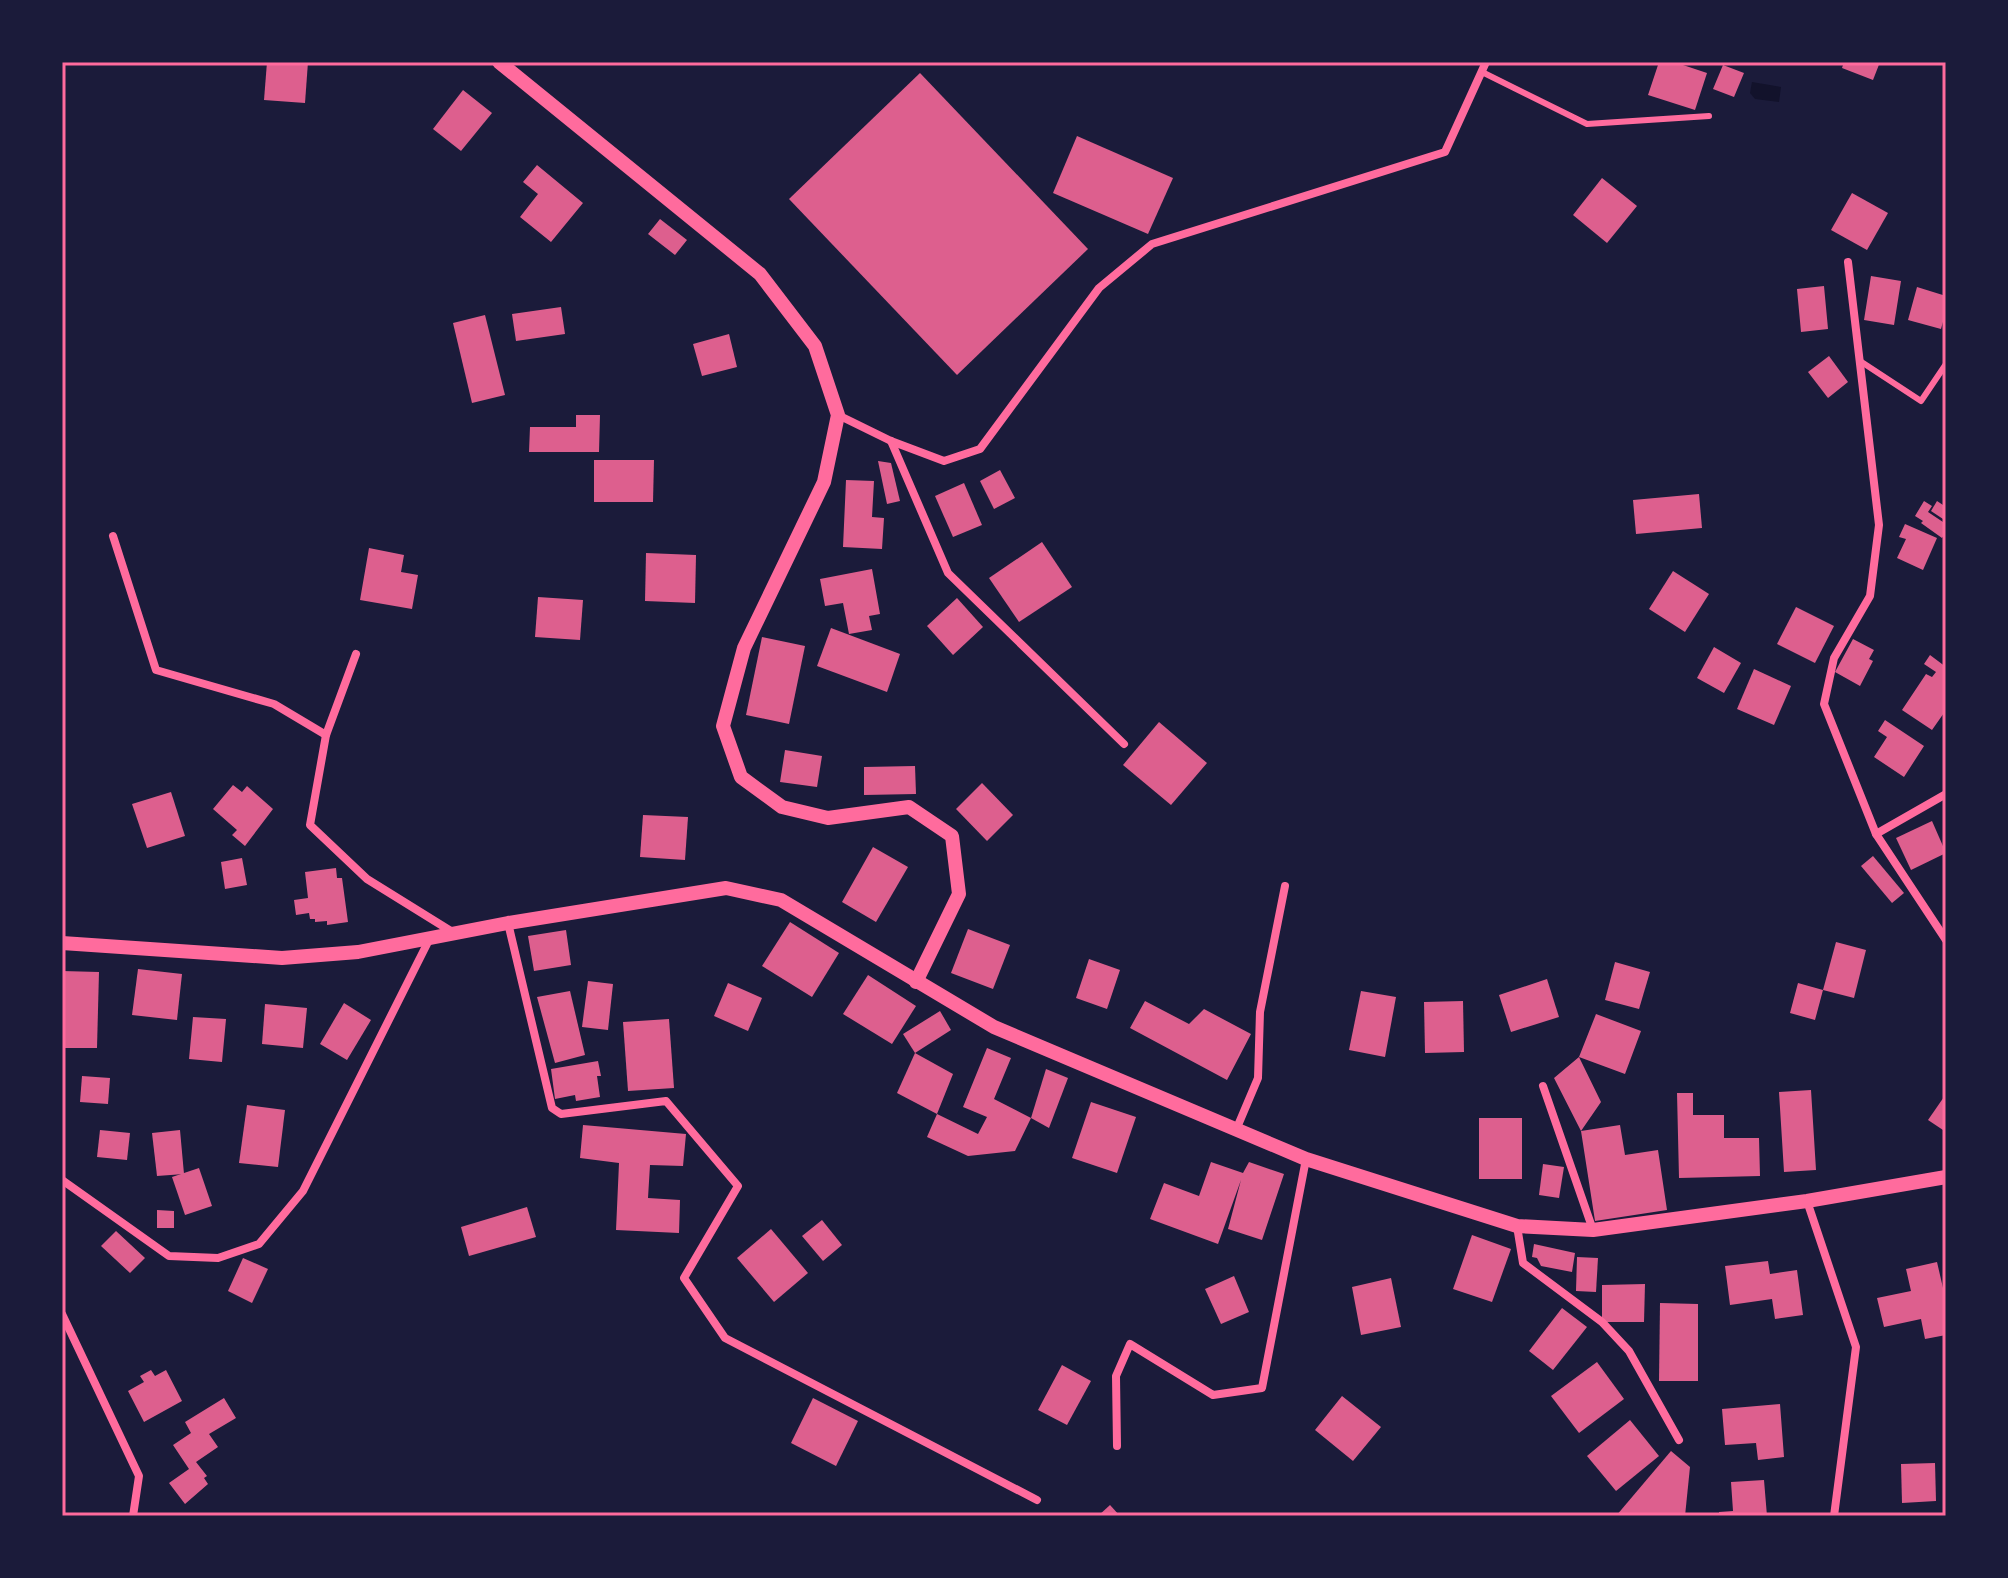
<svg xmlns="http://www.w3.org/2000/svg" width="2008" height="1578" font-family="Cabin,sans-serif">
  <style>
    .water { fill: #12122b }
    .building { fill: #dd5f8e }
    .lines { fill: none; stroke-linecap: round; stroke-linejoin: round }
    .service { stroke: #ff6b9d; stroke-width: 6 }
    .minor { stroke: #ff6b9d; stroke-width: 8 }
    .tertiary { stroke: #ff6b9d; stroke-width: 14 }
    .neatline { fill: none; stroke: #ff6b9d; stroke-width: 3 }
  </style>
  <rect width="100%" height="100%" fill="#1b1b3a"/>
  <polygon class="water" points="1752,82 1781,87 1779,102 1755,99 1750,93"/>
  <g class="building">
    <polygon points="267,62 308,62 305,103 264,100"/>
    <polygon points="1659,62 1674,62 1707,73 1695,110 1648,95"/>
    <polygon points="1844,62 1880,62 1873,80 1842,68"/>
    <polygon points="1723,65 1744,73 1734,97 1713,89"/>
    <polygon points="920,73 1088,249 957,375 789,199"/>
    <polygon points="463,90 492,113 461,151 433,129"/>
    <polygon points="1077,136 1173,178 1148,234 1053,193"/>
    <polygon points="537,165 583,203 551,242 520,217 538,194 523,182"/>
    <polygon points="1602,178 1637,206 1607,243 1573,215"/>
    <polygon points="1852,193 1888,213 1867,250 1831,230"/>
    <polygon points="660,219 687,240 675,255 648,234"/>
    <polygon points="1871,276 1901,281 1894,325 1864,320"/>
    <polygon points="1824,286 1828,329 1801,332 1797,289"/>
    <polygon points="1917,287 1946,296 1946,311 1941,329 1908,320"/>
    <polygon points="561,307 565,334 516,341 512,314"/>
    <polygon points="485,315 505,395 472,403 453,323"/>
    <polygon points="729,334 737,367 702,376 693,344"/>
    <polygon points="1829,356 1848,382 1828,398 1808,372"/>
    <polygon points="576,415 600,415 599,452 529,452 530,427 576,427"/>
    <polygon points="594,460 654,460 653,502 594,502"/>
    <polygon points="878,461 891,463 900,501 887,504"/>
    <polygon points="1000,470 1015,498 994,509 980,481"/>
    <polygon points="846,480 874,481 872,517 884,518 882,549 843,547"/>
    <polygon points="964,483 982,525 953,537 935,496"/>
    <polygon points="1699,494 1702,528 1636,534 1633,500"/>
    <polygon points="1924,501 1932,506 1928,512 1946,524 1946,532 1942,538 1921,523 1923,521 1915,516"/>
    <polygon points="1937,501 1946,507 1946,521 1931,511"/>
    <polygon points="1905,524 1937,538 1923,570 1897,558 1906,539 1899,537"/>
    <polygon points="1042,542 1072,587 1019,622 989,578"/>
    <polygon points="369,548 404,555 401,572 418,575 412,609 360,600"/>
    <polygon points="646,553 696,555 695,603 645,601"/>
    <polygon points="872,569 880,614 869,616 872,630 849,634 843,603 825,606 820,579"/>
    <polygon points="1673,571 1709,594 1685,632 1649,609"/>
    <polygon points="538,597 583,600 580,640 535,637"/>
    <polygon points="957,598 983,627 953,655 927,626"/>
    <polygon points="1796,607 1834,626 1815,663 1777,644"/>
    <polygon points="831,628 900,654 887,692 817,666"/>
    <polygon points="762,637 805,646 789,724 746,715"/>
    <polygon points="1853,639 1874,650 1869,659 1873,661 1860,686 1835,672"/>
    <polygon points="1714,647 1741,663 1724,693 1697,678"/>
    <polygon points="1930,655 1946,667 1946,710 1932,730 1902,710 1926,674 1932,677 1936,672 1924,664"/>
    <polygon points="1754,669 1791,686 1774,725 1737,709"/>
    <polygon points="1885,720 1924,746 1904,777 1874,757 1887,737 1878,731"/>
    <polygon points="1159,722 1207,763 1171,805 1123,765"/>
    <polygon points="785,750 822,756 817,787 780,782"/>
    <polygon points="915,766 916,794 864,795 864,767"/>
    <polygon points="982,783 1013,815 987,841 956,809"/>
    <polygon points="233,785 242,792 247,786 273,809 245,846 232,835 237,830 213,809"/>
    <polygon points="171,792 185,836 147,848 132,804"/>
    <polygon points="643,815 688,817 685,860 640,857"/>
    <polygon points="1932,821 1946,853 1911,870 1896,838"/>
    <polygon points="873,847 908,867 876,922 842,902"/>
    <polygon points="1873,856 1904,893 1892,903 1861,866"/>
    <polygon points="242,858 247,885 225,889 221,862"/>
    <polygon points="336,868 337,878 342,878 348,922 327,925 327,921 315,922 315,919 310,919 309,913 296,915 294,900 308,898 305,872"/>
    <polygon points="790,922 839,953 812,997 762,966"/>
    <polygon points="968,929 1010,945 993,989 951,973"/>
    <polygon points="566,930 571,965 534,971 528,936"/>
    <polygon points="1836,942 1866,950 1854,998 1823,990"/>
    <polygon points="1089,959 1120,970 1107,1009 1076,998"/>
    <polygon points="1615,962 1650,972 1639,1009 1605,1000"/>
    <polygon points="138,969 182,974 177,1020 132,1015"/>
    <polygon points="62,971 99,972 97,1048 62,1048"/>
    <polygon points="868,975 916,1006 892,1044 843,1014"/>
    <polygon points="1547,979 1559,1017 1511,1032 1499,995"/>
    <polygon points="588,981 613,984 608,1030 582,1027"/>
    <polygon points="728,983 762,998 748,1031 714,1016"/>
    <polygon points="1798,983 1823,990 1815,1020 1790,1013"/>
    <polygon points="570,991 585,1055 555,1063 537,997"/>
    <polygon points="1361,991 1396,997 1385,1057 1349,1050"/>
    <polygon points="1145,1001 1189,1024 1204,1009 1251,1034 1227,1080 1130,1028"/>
    <polygon points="1463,1001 1464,1052 1425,1053 1424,1002"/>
    <polygon points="344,1003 371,1020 347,1060 320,1044"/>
    <polygon points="265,1004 307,1008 303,1048 262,1044"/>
    <polygon points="940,1011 951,1030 915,1053 903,1034"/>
    <polygon points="1596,1014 1641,1031 1625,1074 1579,1057 1601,1102 1581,1131 1554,1078 1579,1057"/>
    <polygon points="193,1017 226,1019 222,1062 189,1059"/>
    <polygon points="669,1019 674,1088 628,1091 623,1022"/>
    <polygon points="987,1048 1011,1058 994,1099 1031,1118 1015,1151 968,1156 927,1137 937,1114 978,1134 987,1117 963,1107"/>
    <polygon points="915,1053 953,1074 937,1114 897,1093"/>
    <polygon points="598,1061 601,1076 597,1076 600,1097 576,1101 575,1095 555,1099 551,1069"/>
    <polygon points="1046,1069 1068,1078 1049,1128 1031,1118"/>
    <polygon points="82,1076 110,1078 108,1104 80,1102"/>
    <polygon points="1811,1090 1816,1170 1784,1172 1779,1092"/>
    <polygon points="1677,1093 1693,1093 1693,1115 1724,1115 1724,1138 1759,1138 1760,1176 1679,1178"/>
    <polygon points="1946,1094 1946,1132 1928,1120"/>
    <polygon points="1091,1102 1136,1117 1117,1173 1072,1158"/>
    <polygon points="247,1105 285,1110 278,1167 239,1163"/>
    <rect x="1479" y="1118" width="43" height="61"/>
    <polygon points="583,1125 686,1134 683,1166 650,1165 648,1198 680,1200 679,1233 616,1230 619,1163 580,1158"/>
    <polygon points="1620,1125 1625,1155 1658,1150 1667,1210 1595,1221 1581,1131"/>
    <polygon points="100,1130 130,1133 127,1160 97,1157"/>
    <polygon points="180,1130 184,1174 157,1176 152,1133"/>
    <polygon points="1211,1162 1243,1173 1249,1162 1284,1174 1262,1240 1228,1229 1241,1180 1218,1244 1150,1219 1164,1183 1199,1196"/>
    <polygon points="1543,1164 1564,1167 1559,1198 1539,1195"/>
    <polygon points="199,1168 212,1206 185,1215 172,1177"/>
    <polygon points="527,1207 536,1237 469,1256 461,1227"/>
    <polygon points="157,1210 174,1211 174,1228 157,1228"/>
    <polygon points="822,1220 842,1245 823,1261 802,1236"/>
    <polygon points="771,1229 808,1273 774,1302 737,1258"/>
    <polygon points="116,1231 145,1258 130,1273 101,1246"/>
    <polygon points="1472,1235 1511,1249 1492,1302 1453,1289"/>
    <polygon points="1534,1244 1575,1253 1572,1272 1541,1266 1537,1258 1532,1257"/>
    <polygon points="1577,1257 1598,1258 1596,1292 1576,1291"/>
    <polygon points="243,1258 268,1269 252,1303 228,1291"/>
    <polygon points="1768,1261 1770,1274 1797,1270 1803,1315 1775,1319 1772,1299 1730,1305 1725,1266"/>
    <polygon points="1937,1262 1946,1301 1946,1335 1925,1339 1921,1319 1884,1327 1877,1298 1911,1291 1906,1269"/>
    <polygon points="1234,1276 1249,1312 1221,1324 1205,1289"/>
    <polygon points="1391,1278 1401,1327 1361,1335 1352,1287"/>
    <polygon points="1645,1284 1644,1322 1602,1322 1602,1285"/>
    <polygon points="1660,1303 1698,1304 1698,1381 1659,1381"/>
    <polygon points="1562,1308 1587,1327 1553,1370 1529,1351"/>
    <polygon points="1597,1362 1624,1399 1579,1433 1551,1396"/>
    <polygon points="1062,1365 1091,1381 1067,1425 1038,1410"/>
    <polygon points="151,1370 155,1376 166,1370 182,1401 144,1422 128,1391 144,1382 140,1376"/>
    <polygon points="1342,1396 1381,1427 1353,1461 1315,1430"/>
    <polygon points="224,1398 236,1418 209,1434 218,1447 196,1462 207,1476 204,1478 208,1484 185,1504 169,1483 189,1469 173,1445 191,1433 185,1422"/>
    <polygon points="813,1398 858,1421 836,1466 791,1443"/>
    <polygon points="1780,1404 1784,1457 1758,1460 1756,1443 1725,1445 1722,1409"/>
    <polygon points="1630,1420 1659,1456 1616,1491 1587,1456"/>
    <polygon points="1671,1451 1690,1467 1685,1516 1616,1516"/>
    <polygon points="1935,1463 1936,1501 1902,1503 1901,1464"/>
    <polygon points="1764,1480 1767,1516 1719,1516 1719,1512 1733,1511 1731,1482"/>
    <polygon points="1110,1505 1120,1516 1098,1516"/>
  </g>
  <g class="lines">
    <g class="service">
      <polyline points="1482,72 1587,124 1709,116"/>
      <polyline points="1860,361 1921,401 1946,364"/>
    </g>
    <g class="minor">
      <polyline points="1848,262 1879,525 1870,596 1834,658 1824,704 1876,834 1946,940"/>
      <polyline points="838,415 891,441 944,461 980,449 1099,288 1152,244 1445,152 1486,62"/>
      <polyline points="891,441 948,573 1124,744"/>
      <polyline points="113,536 156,670 274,704 326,735"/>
      <polyline points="356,654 326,735 310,825 367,879 454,933"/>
      <polyline points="1876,834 1946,794"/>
      <polyline points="508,923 552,1108 561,1114 666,1101 738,1186 684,1278 725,1338 1037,1500"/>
      <polyline points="1543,1086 1593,1230"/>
      <polyline points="1236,1130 1258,1078 1260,1012 1285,886"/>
      <polyline points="62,1180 169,1256 218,1258 259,1244 303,1191 430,938"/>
      <polyline points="1807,1201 1856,1347 1834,1516"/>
      <polyline points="1517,1226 1523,1263 1602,1322 1629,1351 1679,1440"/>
      <polyline points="62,1314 139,1476 133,1516"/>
      <polyline points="1117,1446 1116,1376 1130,1344 1213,1395 1262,1388 1306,1159"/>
    </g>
    <g class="tertiary">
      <polyline points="499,62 760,274 815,346 838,415 824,482 744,648 723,726 741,777 782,807 828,818 909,807 952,836 959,894 916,982"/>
      <polyline points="62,943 282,958 358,952 508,923 726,888 781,900 994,1027 1306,1159 1517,1226 1593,1230 1807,1201 1946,1177"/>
    </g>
  </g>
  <rect width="2008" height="1578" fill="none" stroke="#1b1b3a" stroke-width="128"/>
  <rect x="64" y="64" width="1880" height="1450" class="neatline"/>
</svg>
